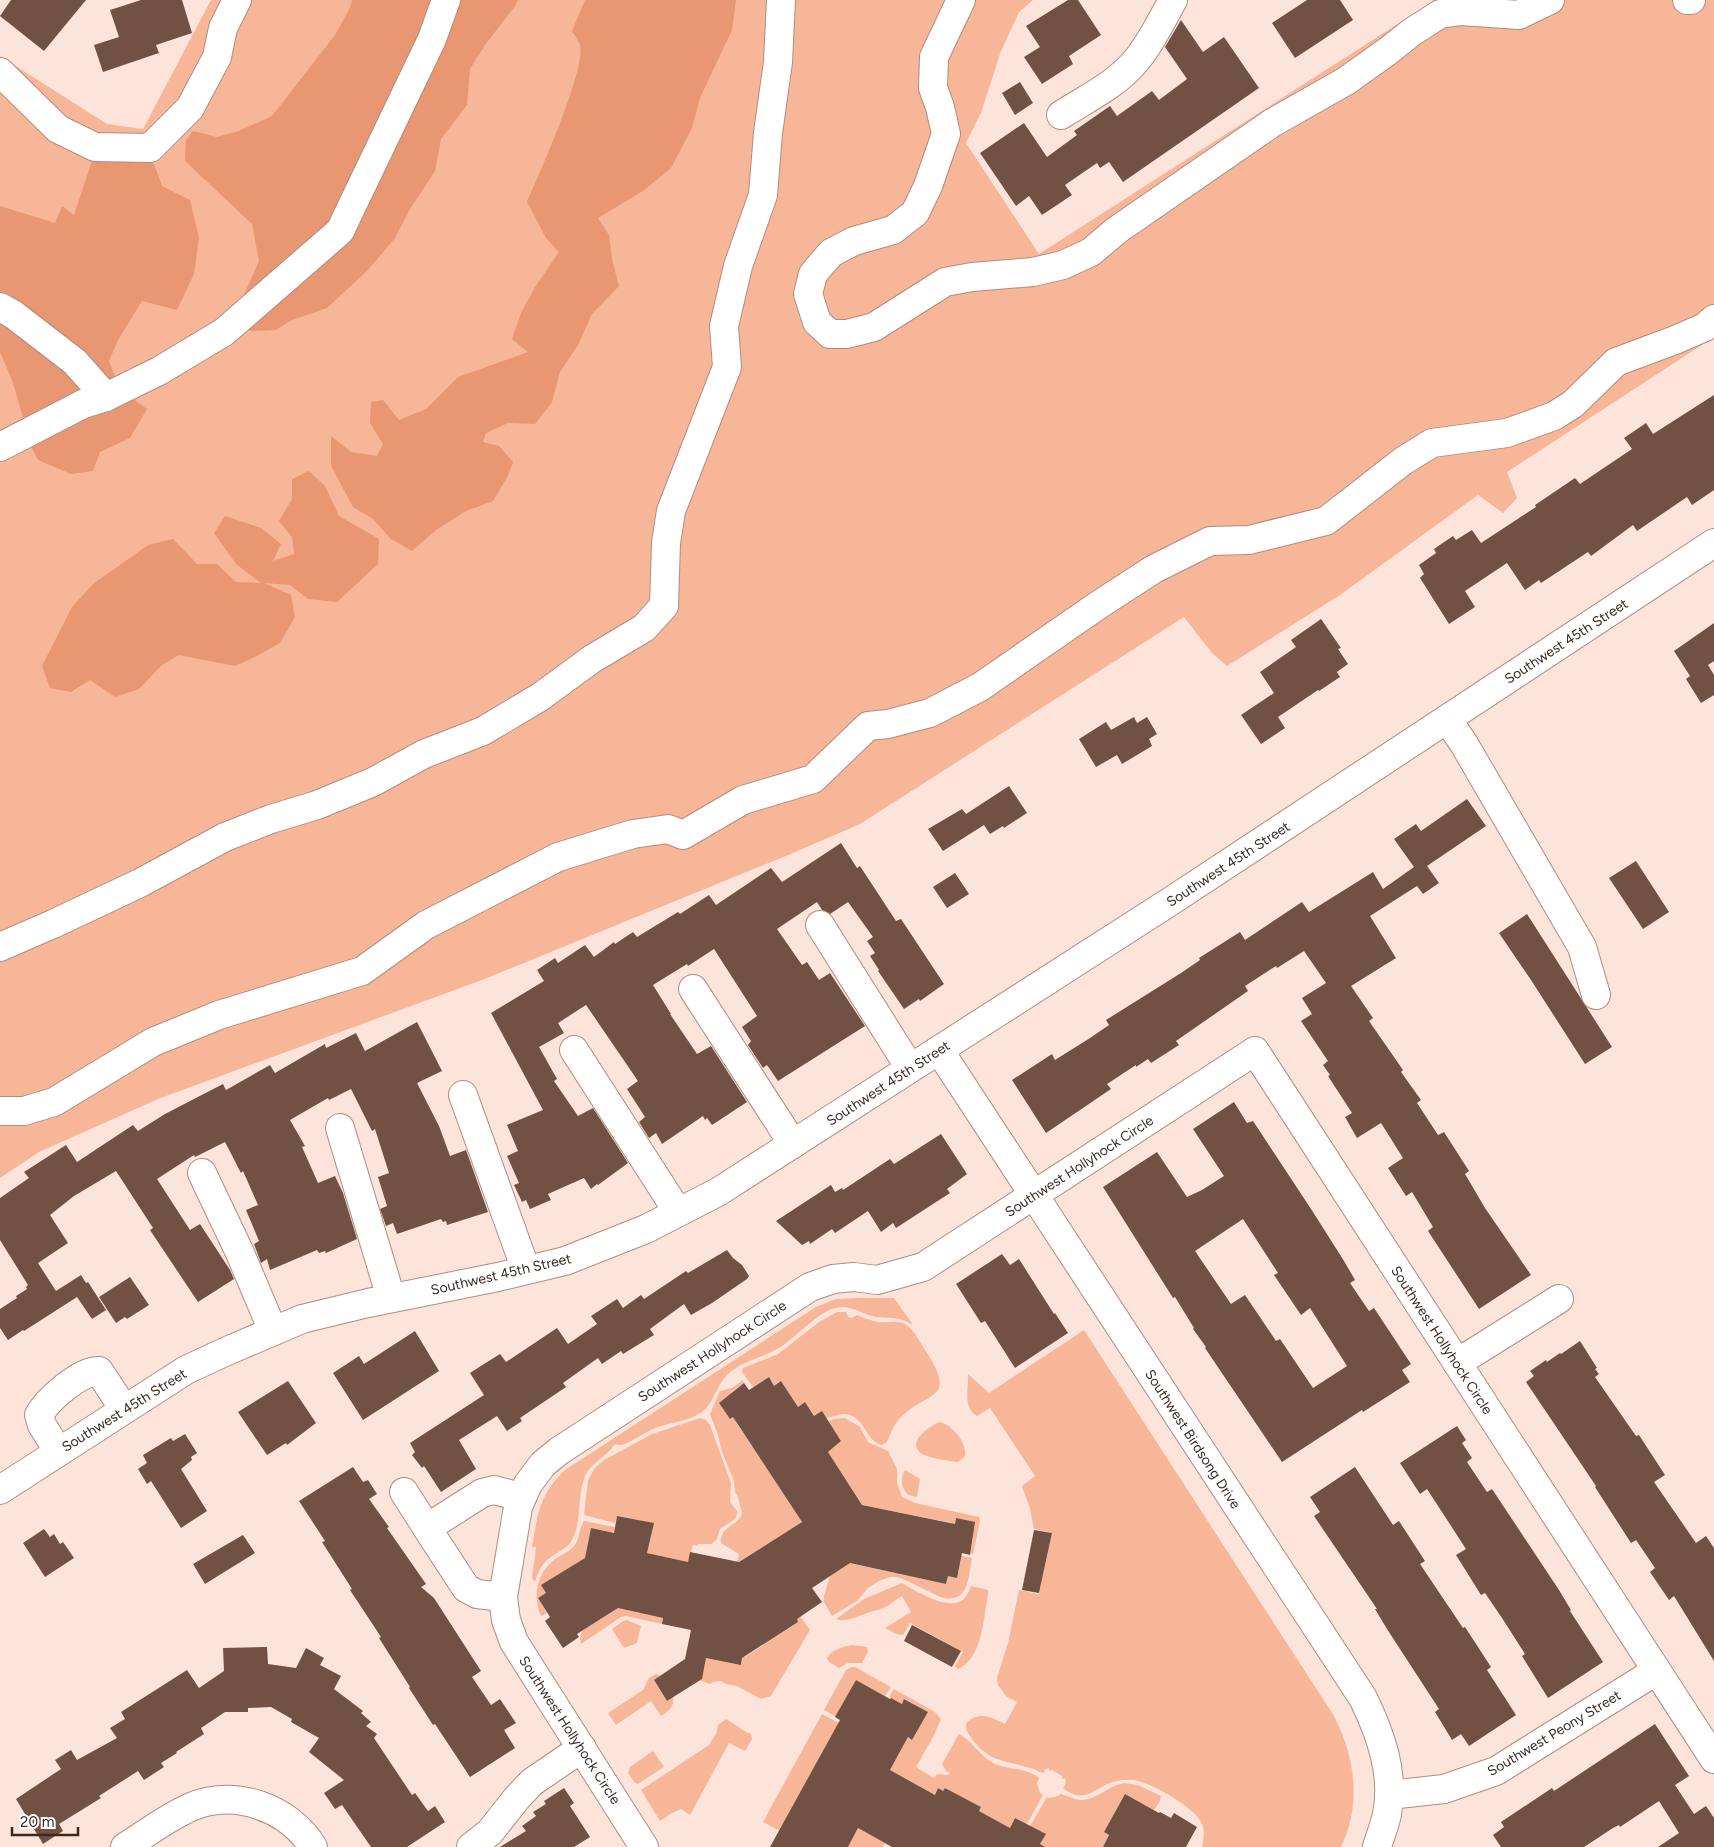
<svg xmlns="http://www.w3.org/2000/svg" width="1714" height="1847" font-family="Figtree,sans-serif">
  <style>
    .green { fill: #f8b699 }
    .forest { fill: #e99672 }
    .building { fill: #715143; fill-rule: evenodd }
    .lines { fill: none; stroke-linecap: round; stroke-linejoin: round }
    .minor-casing { stroke: #b08c7d; stroke-width: 30 }
    .minor { stroke: #fff; stroke-width: 28 }
    .labels { text-anchor: middle; stroke-width: 5; stroke-linejoin: round; paint-order: stroke }
    .street-label { font-size: 14px; fill: #382a23; stroke: #fff }
  </style>
  <rect width="100%" height="100%" fill="#fce4da"/>
  <g class="green">
    <polygon points="211,0 1033,0 1019,12 1001,51 981,113 966,143 1039,254 1435,0 1714,0 1714,337 1507,472 1517,498 1503,513 1478,495 1340,595 1227,666 1212,653 1184,617 860,824 793,853 482,980 158,1099 39,1152 0,1178 0,56 107,124 143,129"/>
    <path d="M858,1298H894L913,1325C899,1316 892,1319 876,1317C865,1315 855,1308 844,1307C822,1305 796,1339 777,1349C760,1359 742,1361 727,1375C716,1386 714,1403 702,1412C688,1422 670,1422 655,1428C648,1431 626,1445 621,1445C618,1445 616,1444 614,1445C606,1458 589,1463 584,1479C577,1499 582,1521 572,1540C568,1548 559,1551 551,1557C542,1563 538,1572 535,1582L532,1578L536,1547H532C538,1513 539,1495 565,1470L816,1307L836,1299Z"/>
    <path d="M837,1312H846L848,1317L852,1318L857,1315C864,1318 872,1321 879,1322C887,1323 895,1320 903,1323C914,1328 920,1343 927,1353C958,1401 926,1391 900,1418C893,1426 891,1433 887,1442L882,1445C866,1441 866,1421 850,1415C841,1412 835,1417 826,1418C823,1418 818,1417 814,1416L805,1402L798,1407L781,1381L774,1386L769,1377L753,1387L742,1372L743,1368L778,1354L819,1322Z"/>
    <path d="M1084,1330L1334,1716C1355,1757 1362,1804 1341,1847H1202C1204,1840 1205,1831 1202,1824C1197,1808 1147,1780 1132,1780C1123,1779 1113,1781 1105,1785C1089,1794 1081,1802 1063,1788L1066,1783L1065,1778L1062,1779V1776L1052,1770L1049,1771V1768L1044,1770L1045,1773C1039,1773 1036,1769 1030,1768C1005,1760 990,1763 972,1739C968,1733 964,1728 967,1722C981,1711 991,1717 1005,1724L1017,1702L1006,1696L998,1685L997,1678L1008,1643L1019,1590L1039,1594L1052,1533L1034,1529L1030,1508L1022,1487L1023,1485L1035,1476L990,1408L977,1416C962,1407 969,1389 968,1374L989,1393Z"/>
    <path d="M743,1380L744,1383L731,1392L732,1394L719,1403L730,1419L736,1414V1422L802,1522L739,1562H737L739,1554L721,1543C719,1526 738,1527 742,1513L738,1497L735,1492L734,1481L722,1452L718,1435L710,1414L720,1391L732,1388Z"/>
    <polygon points="700,1418 706,1420 710,1425 731,1483 730,1502 738,1512 735,1519 720,1529 717,1539 712,1544 698,1544 697,1546 693,1545 688,1562 647,1553 653,1523 617,1516 615,1523 584,1515 588,1480 595,1468 604,1460 652,1434"/>
    <polygon points="845,1418 860,1427 868,1442 888,1451 897,1469 897,1483 902,1497 915,1503 979,1517 980,1521 973,1554 970,1553 973,1539 956,1518 954,1529 952,1523 862,1505 828,1452 841,1441 828,1421 834,1419"/>
    <path d="M939,1422C952,1424 967,1443 965,1456L958,1462C949,1461 929,1458 922,1454C905,1442 929,1427 939,1422Z"/>
    <path d="M905,1470L920,1479L917,1497L908,1495C901,1488 900,1478 905,1470Z"/>
    <path d="M584,1521L615,1527L613,1533L591,1528L585,1558L542,1585L546,1593L538,1598L547,1613L541,1616C532,1597 537,1572 555,1559C561,1555 569,1552 574,1546C580,1539 579,1528 584,1521Z"/>
    <path d="M957,1555L972,1558C968,1579 969,1605 940,1597L903,1579L896,1577H890L879,1581L868,1588L857,1601L832,1616L824,1602V1596L830,1576L850,1563L946,1584L948,1576L957,1577L961,1559L957,1557Z"/>
    <path d="M902,1583C917,1591 946,1611 963,1600C967,1596 969,1591 971,1586L988,1590V1595C983,1619 983,1658 958,1669L955,1666L963,1652L910,1623L903,1635L896,1634L885,1628L911,1612L902,1596C895,1600 885,1609 877,1610C866,1612 846,1624 836,1619L864,1599Z"/>
    <polygon points="618,1608 663,1618 662,1624 626,1616 621,1617 581,1644 580,1639 582,1631"/>
    <polygon points="798,1613 810,1630 771,1696 761,1699 737,1686 726,1684 721,1681 713,1682 710,1684 699,1680 703,1673 709,1643 741,1665 743,1656 745,1657 798,1622 795,1616"/>
    <polygon points="627,1620 641,1626 637,1643 624,1648 612,1629 623,1621"/>
    <path d="M852,1645L867,1647L868,1652L862,1663H848L839,1668L829,1662L827,1658C832,1649 843,1647 852,1645Z"/>
    <polygon points="851,1667 855,1667 891,1687 885,1696 856,1680 836,1717 824,1710 846,1670"/>
    <path d="M656,1674L661,1676L654,1681L667,1701L673,1697C675,1707 668,1711 661,1716L651,1701L616,1725L608,1713L643,1690L649,1678Z"/>
    <path d="M894,1689L935,1712L941,1719L933,1737L916,1767L934,1778L937,1774L948,1775L950,1773L946,1771L942,1764L959,1734C973,1741 980,1757 995,1764C1010,1770 1027,1768 1039,1778L1037,1783L1040,1793L1043,1795L1027,1824L1015,1818L1010,1828L979,1811L981,1807L945,1788L943,1791L938,1788L935,1795L890,1770L908,1737L912,1739L928,1712L905,1699L902,1704L889,1697Z"/>
    <polygon points="822,1714 839,1723 780,1831 763,1822"/>
    <path d="M726,1719C734,1723 744,1732 751,1734L752,1739L745,1751L729,1743L690,1815L681,1809L672,1813L660,1821L641,1790L709,1745L716,1734L718,1725Z"/>
    <polygon points="653,1751 664,1767 638,1784 635,1783 628,1773 630,1767"/>
    <path d="M1125,1783L1138,1785L1161,1796L1160,1801L1154,1810L1125,1794L1104,1832L1109,1835L1103,1847H1045L1040,1844L1045,1834L1030,1826L1047,1797L1049,1798L1059,1796L1060,1794C1067,1795 1073,1799 1080,1800C1095,1801 1109,1785 1125,1783Z"/>
    <polygon points="858,1828 885,1843 883,1847 848,1847"/>
  </g>
  <g class="forest">
    <polygon points="352,0 518,0 515,6 485,45 470,69 467,105 441,139 435,171 410,209 395,238 368,270 327,308 290,321 276,330 251,331 237,321 243,297 259,261 252,224 185,161 186,140 193,131 217,137 239,131 272,116 335,35 350,8"/>
    <path d="M585,0H736L732,30L700,98L692,128L671,168L643,191L598,218L609,235L612,259L619,286L592,314L578,345L560,372L552,402L535,424L508,423L486,433L483,442L499,446L513,462L508,476L493,501L466,511L436,530L412,551L391,539L373,519L353,507L331,466V436L351,452L377,456L383,444L370,423L371,402L383,400L399,420L426,409L458,377L528,352L512,339L521,313L535,287L559,252L546,238L527,202C539,174 586,70 580,45C578,40 575,35 572,31Z"/>
    <polygon points="129,147 154,164 162,186 190,200 199,238 194,274 177,310 142,301 118,340 109,361 120,390 147,409 130,438 100,452 93,471 71,474 38,460 32,448 12,380 0,352 0,206 55,223 62,206 74,215 92,161"/>
    <polygon points="309,471 325,486 339,516 379,539 378,564 337,602 308,599 290,585 264,583 291,595 295,617 280,643 257,656 235,666 179,655 162,665 139,689 115,697 90,680 71,692 50,688 42,666 72,607 93,584 148,545 173,539 197,564 217,564 236,582 261,583 236,564 214,533 225,516 261,528 281,544 273,561 294,554 292,537 279,521 292,499 292,479"/>
  </g>
  <g class="building">
    <polygon points="11,0 86,0 44,51 0,16"/>
    <polygon points="141,0 182,0 192,33 156,45 159,53 103,72 94,45 119,37 110,10"/>
    <polygon points="1068,0 1078,0 1101,35 1069,56 1073,64 1042,84 1024,57 1040,47 1026,26"/>
    <polygon points="1307,0 1340,0 1353,20 1295,58 1272,23"/>
    <polygon points="1181,20 1203,52 1224,37 1259,88 1123,182 1109,162 1100,168 1097,163 1065,185 1072,195 1042,215 1029,196 1016,206 980,153 1024,123 1047,157 1077,135 1074,131 1110,106 1117,116 1152,91 1159,100 1187,79 1165,47"/>
    <polygon points="1020,82 1033,103 1015,115 1002,93"/>
    <polygon points="1714,395 1714,490 1692,505 1687,497 1637,531 1633,525 1591,556 1588,552 1541,583 1539,580 1525,590 1507,563 1465,591 1475,607 1449,624 1420,578 1424,574 1419,565 1436,553 1434,549 1453,536 1456,540 1472,530 1481,543 1536,507 1535,505 1575,478 1580,484 1632,449 1624,438 1646,423 1653,434"/>
    <polygon points="1321,619 1341,648 1338,649 1348,664 1337,672 1340,677 1319,691 1318,690 1278,717 1285,728 1261,744 1241,715 1274,693 1260,672 1296,647 1291,640"/>
    <polygon points="1714,623 1714,661 1708,665 1714,675 1714,695 1701,703 1686,679 1690,676 1674,651"/>
    <polygon points="1134,717 1137,723 1147,717 1157,734 1149,739 1152,746 1122,764 1117,755 1096,767 1079,739 1106,722 1111,730"/>
    <polygon points="1009,786 1027,813 1004,828 1003,826 990,834 984,825 943,851 928,829 962,809 966,814"/>
    <polygon points="1467,799 1486,826 1427,866 1439,883 1423,894 1417,886 1370,916 1396,958 1351,986 1373,1018 1369,1021 1403,1070 1401,1072 1421,1100 1417,1103 1438,1135 1444,1132 1469,1171 1465,1174 1485,1208 1531,1275 1479,1309 1428,1231 1433,1227 1412,1192 1406,1196 1388,1168 1403,1158 1381,1123 1357,1138 1345,1117 1352,1113 1328,1076 1330,1075 1323,1065 1328,1061 1301,1021 1312,1014 1302,998 1326,983 1304,951 1277,968 1276,966 1245,986 1248,991 1176,1041 1179,1045 1151,1063 1148,1059 1136,1067 1136,1065 1107,1084 1111,1089 1046,1133 1012,1080 1052,1054 1055,1060 1090,1038 1109,1025 1106,1020 1181,973 1200,960 1199,958 1240,932 1245,940 1302,902 1309,912 1373,872 1383,889 1414,867 1394,839 1416,824 1421,831"/>
    <polygon points="841,843 857,868 860,866 896,921 901,919 944,984 920,1001 919,999 904,1009 878,971 879,970 870,956 875,953 867,941 873,937 848,902 830,914 822,910 817,902 777,929 802,965 807,962 819,980 830,973 865,1026 778,1081 767,1065 763,1068 748,1045 751,1041 742,1027 757,1016 714,949 688,966 687,964 653,985 671,1014 670,1014 697,1054 711,1046 747,1102 712,1125 707,1118 705,1120 703,1116 662,1144 656,1133 649,1138 639,1122 645,1117 627,1089 638,1081 586,1005 558,1023 564,1033 539,1047 557,1079 554,1081 578,1116 593,1108 628,1163 598,1185 597,1184 591,1189 584,1178 548,1194 551,1200 530,1209 526,1200 522,1202 514,1185 519,1183 507,1156 518,1151 507,1125 543,1110 491,1013 544,981 537,970 555,958 558,963 585,945 594,957 614,942 615,944 633,932 637,937 678,912 680,914 709,895 716,905 771,868 782,882"/>
    <polygon points="1636,861 1669,912 1643,929 1609,878"/>
    <polygon points="955,873 969,894 947,908 933,887"/>
    <polygon points="1527,914 1612,1047 1585,1064 1531,980 1499,933"/>
    <polygon points="417,1022 442,1071 417,1083 439,1126 450,1156 466,1150 488,1212 447,1225 446,1221 443,1222 441,1219 397,1234 393,1223 386,1226 380,1209 387,1206 378,1177 389,1173 375,1129 372,1131 351,1089 329,1100 328,1098 290,1120 305,1146 302,1147 318,1183 335,1176 343,1193 357,1239 326,1253 325,1251 319,1253 317,1250 270,1270 267,1259 261,1263 254,1244 259,1241 246,1210 258,1205 243,1171 241,1173 225,1142 195,1157 194,1155 157,1179 190,1230 200,1224 230,1270 234,1279 198,1302 150,1230 153,1228 116,1171 74,1196 50,1215 68,1243 38,1263 56,1291 81,1275 86,1283 88,1282 106,1310 92,1319 77,1297 24,1331 23,1330 8,1340 0,1328 0,1309 17,1298 16,1296 27,1289 26,1287 28,1285 0,1240 0,1198 29,1178 24,1172 66,1145 77,1162 133,1125 138,1131 165,1114 223,1084 226,1090 270,1065 275,1073 325,1044 326,1048 356,1033 365,1051"/>
    <path d="M1234,1102L1247,1123L1253,1121L1313,1212L1344,1261L1355,1280L1350,1283L1369,1311L1374,1308L1411,1364L1402,1370L1410,1382L1363,1412L1362,1410L1282,1462L1205,1348L1206,1347L1193,1329L1194,1328L1175,1297L1173,1298L1103,1187L1157,1152L1187,1197L1202,1190L1224,1176L1193,1129ZM1243,1219L1278,1273L1274,1275L1301,1315L1310,1308L1347,1366L1313,1388L1280,1339L1276,1341L1245,1295L1231,1304L1195,1251Z"/>
    <polygon points="941,1134 967,1174 947,1189 950,1193 896,1228 893,1223 881,1232 868,1211 835,1233 832,1229 810,1244 809,1241 802,1245 776,1221 831,1185 835,1192 842,1188 843,1190 890,1159 894,1164"/>
    <polygon points="727,1250 733,1258 742,1265 749,1276 747,1279 712,1303 691,1315 684,1304 650,1329 654,1335 623,1354 621,1351 602,1364 598,1358 563,1383 566,1387 520,1418 522,1421 507,1431 497,1416 459,1440 476,1469 441,1492 424,1466 422,1468 412,1455 415,1452 410,1443 484,1395 470,1373 484,1364 500,1354 506,1362 557,1328 568,1344 597,1324 591,1316 617,1299 623,1308 641,1295 644,1299 686,1271 688,1273"/>
    <polygon points="1002,1254 1010,1265 1019,1259 1054,1314 1055,1313 1068,1333 1015,1368 985,1321 981,1323 956,1284"/>
    <polygon points="130,1277 149,1305 127,1319 125,1317 116,1323 99,1297"/>
    <polygon points="415,1331 439,1371 363,1420 333,1373 359,1356 364,1364"/>
    <polygon points="1580,1341 1597,1368 1595,1369 1599,1374 1595,1377 1636,1436 1639,1435 1665,1475 1654,1482 1696,1543 1706,1536 1714,1548 1714,1661 1674,1596 1669,1600 1650,1572 1655,1568 1636,1540 1631,1543 1595,1487 1596,1486 1526,1382 1534,1376 1530,1371 1546,1360 1547,1362 1560,1353 1561,1354"/>
    <polygon points="769,1377 774,1386 781,1381 798,1407 805,1402 814,1416 822,1411 841,1441 828,1452 862,1505 955,1524 956,1518 975,1522 970,1555 962,1553 957,1578 948,1576 946,1584 850,1563 812,1588 822,1602 797,1619 798,1622 742,1658 741,1665 706,1658 702,1679 667,1701 654,1680 685,1659 691,1630 662,1624 663,1618 618,1608 577,1634 579,1637 563,1648 545,1621 550,1617 538,1598 546,1593 541,1585 585,1558 591,1528 614,1533 617,1516 654,1523 647,1553 688,1562 690,1552 739,1562 802,1522 733,1417 730,1419 719,1403 744,1383 749,1390"/>
    <polygon points="288,1381 316,1423 287,1445 286,1443 267,1455 238,1412"/>
    <polygon points="1457,1426 1466,1440 1462,1443 1472,1458 1467,1462 1487,1492 1492,1489 1559,1590 1571,1610 1570,1611 1603,1662 1548,1698 1522,1656 1525,1654 1502,1618 1485,1593 1481,1595 1456,1555 1466,1549 1427,1489 1420,1494 1400,1463"/>
    <polygon points="185,1434 197,1453 191,1457 192,1460 181,1469 207,1511 181,1528 151,1481 147,1484 138,1469 147,1463 143,1455 171,1438 173,1441"/>
    <polygon points="353,1467 363,1482 368,1480 377,1494 369,1499 389,1527 387,1528 426,1584 421,1587 434,1598 481,1671 472,1677 491,1705 500,1699 516,1723 504,1730 515,1748 470,1777 435,1724 433,1725 409,1688 410,1687 379,1638 381,1637 350,1590 352,1589 322,1542 325,1541 299,1501"/>
    <polygon points="1355,1467 1393,1525 1399,1521 1425,1561 1420,1564 1463,1628 1465,1627 1491,1667 1487,1670 1516,1715 1469,1746 1461,1734 1452,1740 1435,1712 1439,1709 1387,1629 1375,1609 1377,1609 1314,1516 1320,1512 1310,1497"/>
    <polygon points="44,1529 50,1537 54,1534 60,1544 63,1542 74,1558 45,1577 23,1543"/>
    <polygon points="1034,1530 1052,1533 1039,1593 1022,1590"/>
    <polygon points="243,1535 255,1553 205,1584 193,1564"/>
    <polygon points="912,1625 961,1651 952,1667 904,1641"/>
    <polygon points="267,1647 268,1664 296,1668 306,1648 324,1658 320,1665 341,1676 334,1689 363,1711 361,1713 371,1722 366,1726 377,1734 374,1738 412,1795 415,1793 428,1811 435,1806 445,1822 407,1847 371,1847 342,1805 335,1809 324,1793 344,1780 309,1752 319,1738 291,1722 292,1719 271,1707 248,1708 248,1712 225,1712 201,1728 204,1734 176,1752 177,1753 161,1763 164,1767 144,1780 138,1771 99,1796 101,1798 59,1824 63,1831 43,1844 16,1799 61,1769 55,1760 71,1750 77,1760 117,1738 110,1728 125,1719 121,1712 187,1670 199,1688 224,1671 223,1648"/>
    <polygon points="856,1680 890,1699 891,1698 902,1704 904,1699 928,1712 912,1740 908,1737 890,1770 935,1795 938,1788 943,1791 945,1788 981,1807 979,1811 1010,1828 1015,1818 1046,1834 1040,1844 1045,1847 892,1847 858,1828 848,1847 770,1847 840,1720 835,1717"/>
    <polygon points="1655,1724 1689,1776 1675,1785 1694,1814 1706,1806 1714,1818 1714,1847 1658,1847 1679,1833 1659,1801 1620,1827 1619,1825 1613,1828 1584,1847 1501,1847 1493,1835 1504,1827 1501,1822 1552,1788 1554,1791"/>
    <polygon points="564,1788 574,1803 570,1806 590,1837 574,1847 500,1847 526,1831 522,1826 536,1816 533,1812 546,1804 544,1801"/>
    <polygon points="1125,1794 1159,1813 1160,1812 1171,1818 1174,1813 1197,1827 1186,1847 1103,1847 1109,1835 1104,1832"/>
  </g>
  <g class="lines">
    <g class="minor-casing">
      <g id="minor">
        <polyline points="961,0 934,57 933,88 940,107 946,134 928,186 915,213 893,230 854,241 831,253 813,274 808,294 817,322 830,334 847,334 874,327 945,282 972,277 1033,272 1063,265 1091,252 1117,230 1272,123 1346,81 1388,51 1412,32 1440,14 1461,11 1519,15 1550,0"/>
        <polyline points="1687,0 1691,0"/>
        <polyline points="0,72 58,129 95,147 150,148 190,108 217,57 223,28 237,0"/>
        <path d="M1061,115C1086,99 1115,85 1134,63C1150,45 1161,21 1173,0"/>
        <polyline points="0,307 14,315 75,362 106,397"/>
        <polyline points="0,447 83,404 106,397 159,371 224,332 340,231 432,39 446,0"/>
        <polyline points="1447,719 1464,744 1582,947 1596,995"/>
        <polyline points="820,925 910,1068"/>
        <polyline points="0,947 53,924 140,883 225,837 271,819 317,805 373,782 424,754 483,731 540,697 592,659 644,628 664,606 666,543 671,511 727,367 724,326 738,266 763,195 768,133 778,62 781,0"/>
        <polyline points="693,989 793,1144"/>
        <polyline points="574,1050 678,1212"/>
        <path d="M939,1050L1363,1698C1380,1733 1395,1773 1387,1814C1385,1825 1380,1836 1377,1847"/>
        <polyline points="463,1095 526,1270"/>
        <polyline points="0,1111 24,1111 54,1102 153,1042 219,1015 362,971 426,925 558,857 633,834 668,829 683,835 743,800 813,779 868,726 888,724 930,713 980,687 1100,604 1154,569 1210,541 1249,540 1326,521 1403,461 1432,443 1507,433 1554,416 1573,404 1616,362 1675,340 1705,327 1714,319"/>
        <polyline points="340,1128 391,1298"/>
        <polyline points="202,1173 240,1253 273,1331"/>
        <polyline points="1457,1363 1559,1299"/>
        <path d="M58,1451L42,1425L39,1415C47,1400 81,1370 99,1371L124,1409"/>
        <polyline points="0,1490 186,1370 227,1351 302,1319 368,1303 498,1277 565,1261 646,1229 718,1192 1171,901 1714,543"/>
        <polyline points="404,1492 427,1528"/>
        <polyline points="503,1597 477,1594 466,1588 427,1528 482,1493 494,1490 521,1497"/>
        <polyline points="1389,1795 1444,1789 1496,1771 1656,1671"/>
        <path d="M125,1847C147,1833 168,1817 191,1807C235,1788 289,1808 313,1847"/>
        <polyline points="471,1847 490,1832 516,1799 532,1782 582,1748"/>
        <polyline points="644,1847 514,1642 506,1620 503,1597 518,1507 528,1484 543,1464 559,1451 810,1287 833,1279 854,1277 877,1280 923,1267 1255,1051 1714,1759"/>
      </g>
    </g>
    <use href="#minor" class="minor"/>
  </g>
  <g class="labels">
    <g class="street-label">
      <text transform="translate(1566 641) rotate(-33)" y="5">Southwest 45th Street</text>
      <text transform="translate(1228 864) rotate(-33)" y="5">Southwest 45th Street</text>
      <text transform="translate(888 1083) rotate(-33)" y="5">Southwest 45th Street</text>
      <text transform="translate(1079 1166) rotate(-33)" y="5">Southwest Hollyhock Circle</text>
      <text transform="translate(501 1274) rotate(-13)" y="5">Southwest 45th Street</text>
      <text transform="translate(1442 1340) rotate(57)" y="5">Southwest Hollyhock Circle</text>
      <text transform="translate(712 1351) rotate(-33)" y="5">Southwest Hollyhock Circle</text>
      <text transform="translate(124 1410) rotate(-32)" y="5">Southwest 45th Street</text>
      <text transform="translate(1193 1439) rotate(57)" y="5">Southwest Birdsong Drive</text>
      <text transform="translate(570 1730) rotate(57)" y="5">Southwest Hollyhock Circle</text>
      <text transform="translate(1554 1733) rotate(-31)" y="5">Southwest Peony Street</text>
    </g>
  </g>
  <path d="M12 1827v8h66v-8" fill="none" stroke="#382a23" stroke-width="2.5"/>
  <text x="20" y="1827" font-size="15" fill="#382a23" stroke="#ffffff" stroke-width="4" paint-order="stroke">20 m</text>
</svg>
